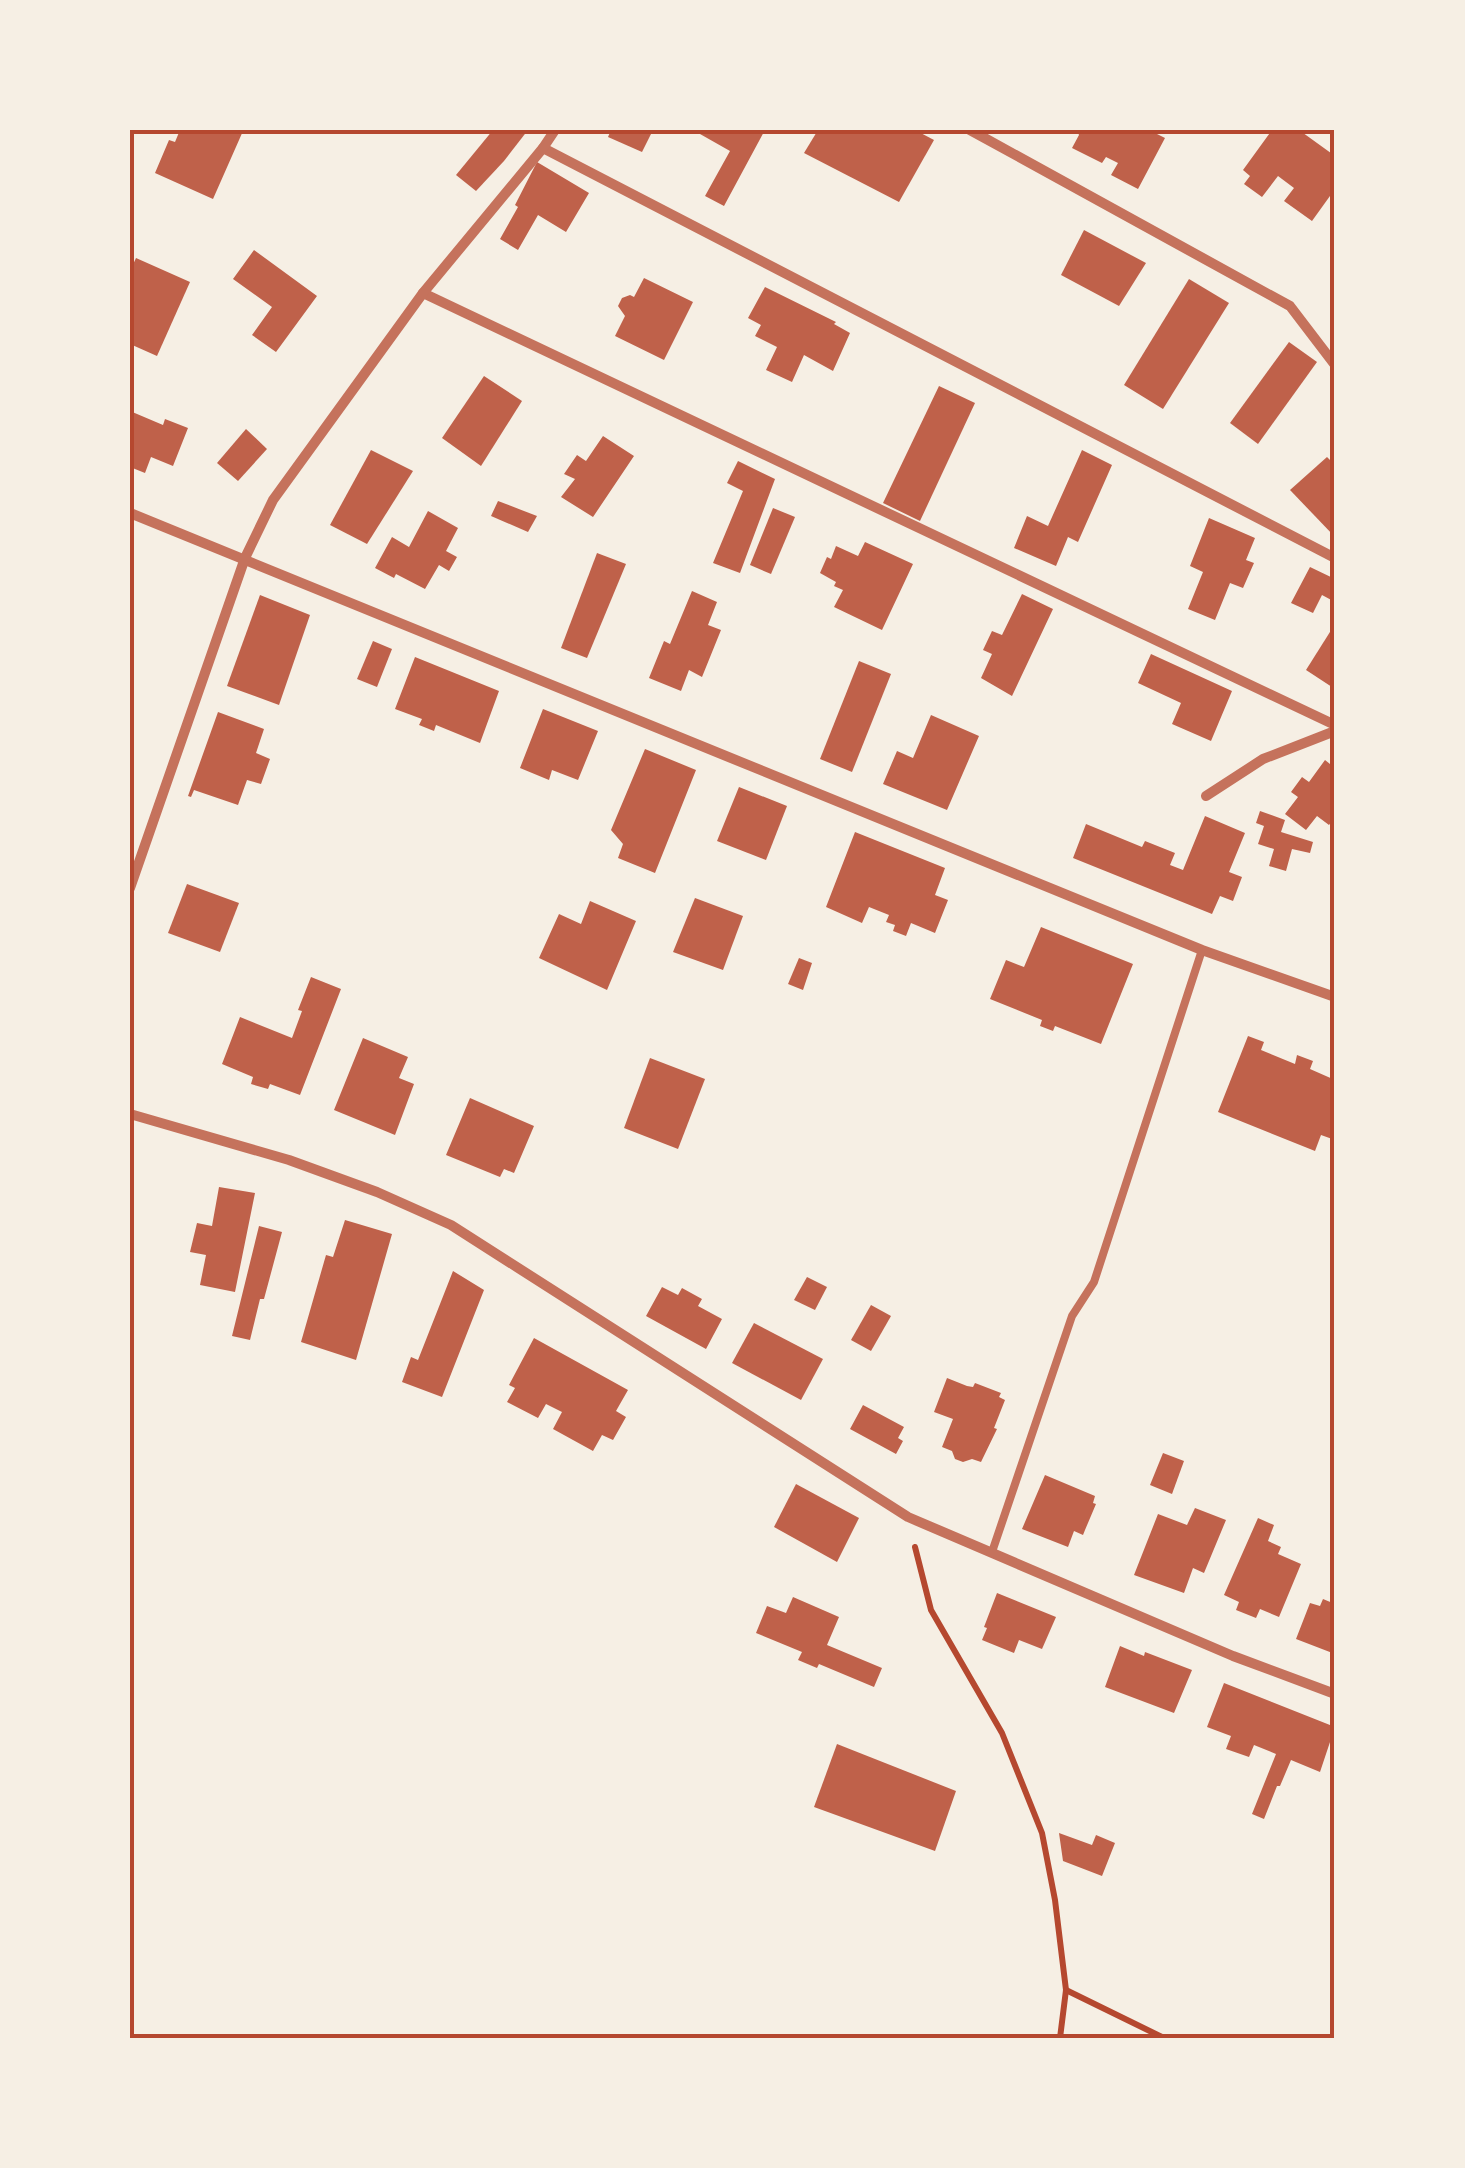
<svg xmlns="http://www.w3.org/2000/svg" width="1465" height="2168" font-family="'Playfair Display',serif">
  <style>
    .building { fill: #bf614a }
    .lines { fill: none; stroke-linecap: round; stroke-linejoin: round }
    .path { stroke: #b5482f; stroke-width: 6 }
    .service { stroke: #c5725c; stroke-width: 8 }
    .minor { stroke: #c5725c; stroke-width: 10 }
    .neatline { fill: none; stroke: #b5482f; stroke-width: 4 }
  </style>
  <rect width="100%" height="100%" fill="#f6efe4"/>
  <g class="building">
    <polygon points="180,130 243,131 213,199 155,173 169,140 175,142"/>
    <polygon points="493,130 528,130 504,161 476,191 456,175"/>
    <polygon points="611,130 642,130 651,134 642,152 608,137"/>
    <polygon points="702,130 765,130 724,206 705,196 730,151 700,134"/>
    <polygon points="818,130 915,130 934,140 899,202 804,153"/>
    <polygon points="1077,130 1149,130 1165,138 1138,189 1111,175 1118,163 1106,157 1102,163 1072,148 1079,135"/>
    <polygon points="1272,130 1299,130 1335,156 1335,189 1312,221 1284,201 1294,188 1278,176 1262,197 1244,184 1250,176 1243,170"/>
    <polygon points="537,162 589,193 566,232 538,215 518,250 500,239 518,207 515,205"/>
    <polygon points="1084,230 1146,263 1119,306 1061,275"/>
    <polygon points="254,250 317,296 276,352 252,335 272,307 233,279"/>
    <polygon points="136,258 190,282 157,356 130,344 130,271"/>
    <polygon points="644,278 693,302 664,360 615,336 625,316 618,306 622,298 630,295 634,297"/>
    <polygon points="1189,279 1229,303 1163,409 1124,385"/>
    <polygon points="765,287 836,322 834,324 850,333 833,371 804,355 792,382 766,370 777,347 755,336 761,325 748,318"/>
    <polygon points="1289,342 1317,362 1258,444 1230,423"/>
    <polygon points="484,376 522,401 481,466 442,438"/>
    <polygon points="939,386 975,403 920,521 883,503"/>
    <polygon points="130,411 163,425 165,419 188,428 173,466 151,457 145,473 130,467"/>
    <polygon points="246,429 267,449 238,481 217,463"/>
    <polygon points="603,436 634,456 593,517 561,497 575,479 564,474 577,455 586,461"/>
    <polygon points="371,450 413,471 367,544 330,525"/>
    <polygon points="1082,450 1112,465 1078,542 1068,537 1056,566 1014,548 1027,516 1048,526"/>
    <polygon points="1327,457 1335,465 1335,537 1290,490"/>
    <polygon points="738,461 775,479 740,573 713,563 743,491 727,483"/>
    <polygon points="498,501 537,516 528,532 491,516"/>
    <polygon points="773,508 795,517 771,574 750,565"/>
    <polygon points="428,511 458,528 446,551 457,557 449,571 439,565 425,589 396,574 394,578 375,568 392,537 409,547"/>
    <polygon points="1209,518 1255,538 1246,560 1254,563 1243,588 1230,583 1215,620 1188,609 1203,572 1190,566"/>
    <polygon points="865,542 913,564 882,630 834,607 843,590 834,586 836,582 820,573 827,557 831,559 836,546 858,556"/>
    <polygon points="597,553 626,564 587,658 561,648"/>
    <polygon points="1310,567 1335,579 1335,602 1322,595 1313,613 1291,603"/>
    <polygon points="692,591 717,602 708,625 721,630 702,677 689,670 681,691 649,678 664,641 670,644"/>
    <polygon points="1022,594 1053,609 1012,696 981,678 992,654 983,650 992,631 1002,635"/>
    <polygon points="260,595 310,615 279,705 227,686"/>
    <polygon points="1335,624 1335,689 1306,670"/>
    <polygon points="373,641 392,649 377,687 357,679"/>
    <polygon points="1151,654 1232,691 1211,741 1172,724 1181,703 1138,683"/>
    <polygon points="415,657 499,691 480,743 436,725 434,731 419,725 422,719 395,709"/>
    <polygon points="859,661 891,674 852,772 820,759"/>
    <polygon points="543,709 598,731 578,780 552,770 549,780 520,768"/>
    <polygon points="218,712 264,729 256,753 270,759 261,784 247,780 238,805 194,790 191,797 188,796"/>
    <polygon points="931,715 979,736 947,810 883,784 897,751 913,758"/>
    <polygon points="645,749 696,770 655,873 618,858 623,844 611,830"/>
    <polygon points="1325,760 1335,768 1335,817 1329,825 1317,816 1306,830 1285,814 1298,797 1291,792 1302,777 1309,782"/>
    <polygon points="739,787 787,806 766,860 717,841"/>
    <polygon points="1260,811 1285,820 1281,832 1313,842 1310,853 1292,849 1286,871 1269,866 1274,849 1258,844 1264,826 1256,823"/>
    <polygon points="1205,816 1245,833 1229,872 1242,877 1233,901 1220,896 1212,914 1073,858 1086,824 1142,847 1145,841 1175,853 1170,865 1183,870"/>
    <polygon points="855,832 945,868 935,895 948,900 935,933 911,923 906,936 893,931 895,925 886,922 889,915 869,907 862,923 826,907"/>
    <polygon points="187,884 239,903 220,952 168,933"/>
    <polygon points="695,898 743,916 723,970 673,952"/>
    <polygon points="590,901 636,921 607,990 539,958 559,914 581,924"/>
    <polygon points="1041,927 1133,964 1101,1044 1055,1026 1053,1031 1040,1026 1042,1020 990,999 1006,960 1024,967"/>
    <polygon points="799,958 812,963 803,990 788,984"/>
    <polygon points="311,977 341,989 300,1095 270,1084 268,1089 251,1084 253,1077 222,1064 240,1017 292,1038 302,1011 298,1010"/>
    <polygon points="1248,1036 1264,1042 1261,1050 1295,1064 1297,1055 1313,1061 1310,1069 1335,1080 1335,1140 1321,1135 1315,1151 1218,1112"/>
    <polygon points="363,1038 408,1057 399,1078 414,1084 395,1135 334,1110"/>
    <polygon points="650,1058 705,1079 678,1149 624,1128"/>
    <polygon points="470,1098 534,1126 514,1173 504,1169 500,1177 446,1155"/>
    <polygon points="219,1187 255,1193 235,1292 200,1285 206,1255 190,1252 197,1223 212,1226"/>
    <polygon points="345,1220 392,1234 356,1360 301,1342 326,1255 333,1257"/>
    <polygon points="259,1226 282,1232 264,1299 260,1299 250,1340 232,1336"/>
    <polygon points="453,1271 484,1290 442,1397 402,1382 411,1357 418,1360"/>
    <polygon points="807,1277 827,1287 815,1310 794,1300"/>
    <polygon points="662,1287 678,1295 682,1288 702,1299 698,1306 722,1319 706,1349 646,1316"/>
    <polygon points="871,1305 891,1316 871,1351 851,1340"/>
    <polygon points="754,1323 823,1359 801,1400 732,1363"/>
    <polygon points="534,1338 628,1390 616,1411 626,1417 613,1440 602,1435 593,1451 553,1429 562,1412 546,1404 538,1418 507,1402 515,1388 509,1385"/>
    <polygon points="947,1378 967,1386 973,1387 975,1383 1001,1393 999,1397 1005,1400 994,1428 997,1429 981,1462 972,1459 963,1462 955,1459 952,1451 942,1447 953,1419 934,1412"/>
    <polygon points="863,1405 904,1427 898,1438 903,1441 896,1454 850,1429"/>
    <polygon points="1163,1453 1184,1461 1172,1494 1150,1485"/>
    <polygon points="1045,1475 1095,1496 1093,1503 1096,1504 1085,1530 1083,1535 1074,1531 1068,1547 1022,1529"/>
    <polygon points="796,1484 859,1518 837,1562 774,1527"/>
    <polygon points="1195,1508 1226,1520 1204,1573 1193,1568 1184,1593 1134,1575 1158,1514 1187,1525"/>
    <polygon points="1258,1518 1274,1525 1268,1541 1281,1547 1278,1554 1301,1564 1279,1617 1260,1609 1256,1618 1236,1610 1239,1602 1224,1595"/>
    <polygon points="997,1593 1056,1617 1042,1649 1019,1640 1014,1653 982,1640 987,1628 984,1627"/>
    <polygon points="793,1597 839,1617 827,1645 882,1668 874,1687 819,1664 817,1668 798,1660 802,1652 756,1633 767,1606 786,1613"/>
    <polygon points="1323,1599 1335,1604 1335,1654 1296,1639 1310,1603 1320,1606"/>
    <polygon points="1120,1646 1144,1656 1145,1652 1192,1670 1174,1713 1105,1687"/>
    <polygon points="1224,1683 1335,1727 1320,1772 1291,1760 1280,1786 1277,1786 1264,1819 1252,1814 1276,1754 1254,1745 1249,1757 1226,1749 1231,1736 1207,1727"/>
    <polygon points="837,1744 956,1791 935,1851 814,1807"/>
    <polygon points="1059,1833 1092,1845 1096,1835 1115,1843 1102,1876 1063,1861"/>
  </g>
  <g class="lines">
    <g class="path">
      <polyline points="915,1547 931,1610 1002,1733 1042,1833 1055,1900 1066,1990 1060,2038"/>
      <polyline points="1066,1990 1164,2038"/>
    </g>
    <polyline class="service" points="992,1552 1072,1316 1094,1282 1202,950"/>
    <g class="minor">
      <polyline points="970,130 1290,306 1335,365"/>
      <polyline points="543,148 1335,558"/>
      <polyline points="423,293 1335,725"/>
      <polyline points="130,513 1202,950 1335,997"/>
      <polyline points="1206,796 1263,759 1335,731"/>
      <polyline points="130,888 245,558 273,500 423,293 543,148 555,130"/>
      <polyline points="130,1114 289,1160 377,1192 451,1225 908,1517 1233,1656 1335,1694"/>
    </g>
  </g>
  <rect width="1465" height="2168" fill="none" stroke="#f6efe4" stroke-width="265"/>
  <rect x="132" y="132" width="1200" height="1904" class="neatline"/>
</svg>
